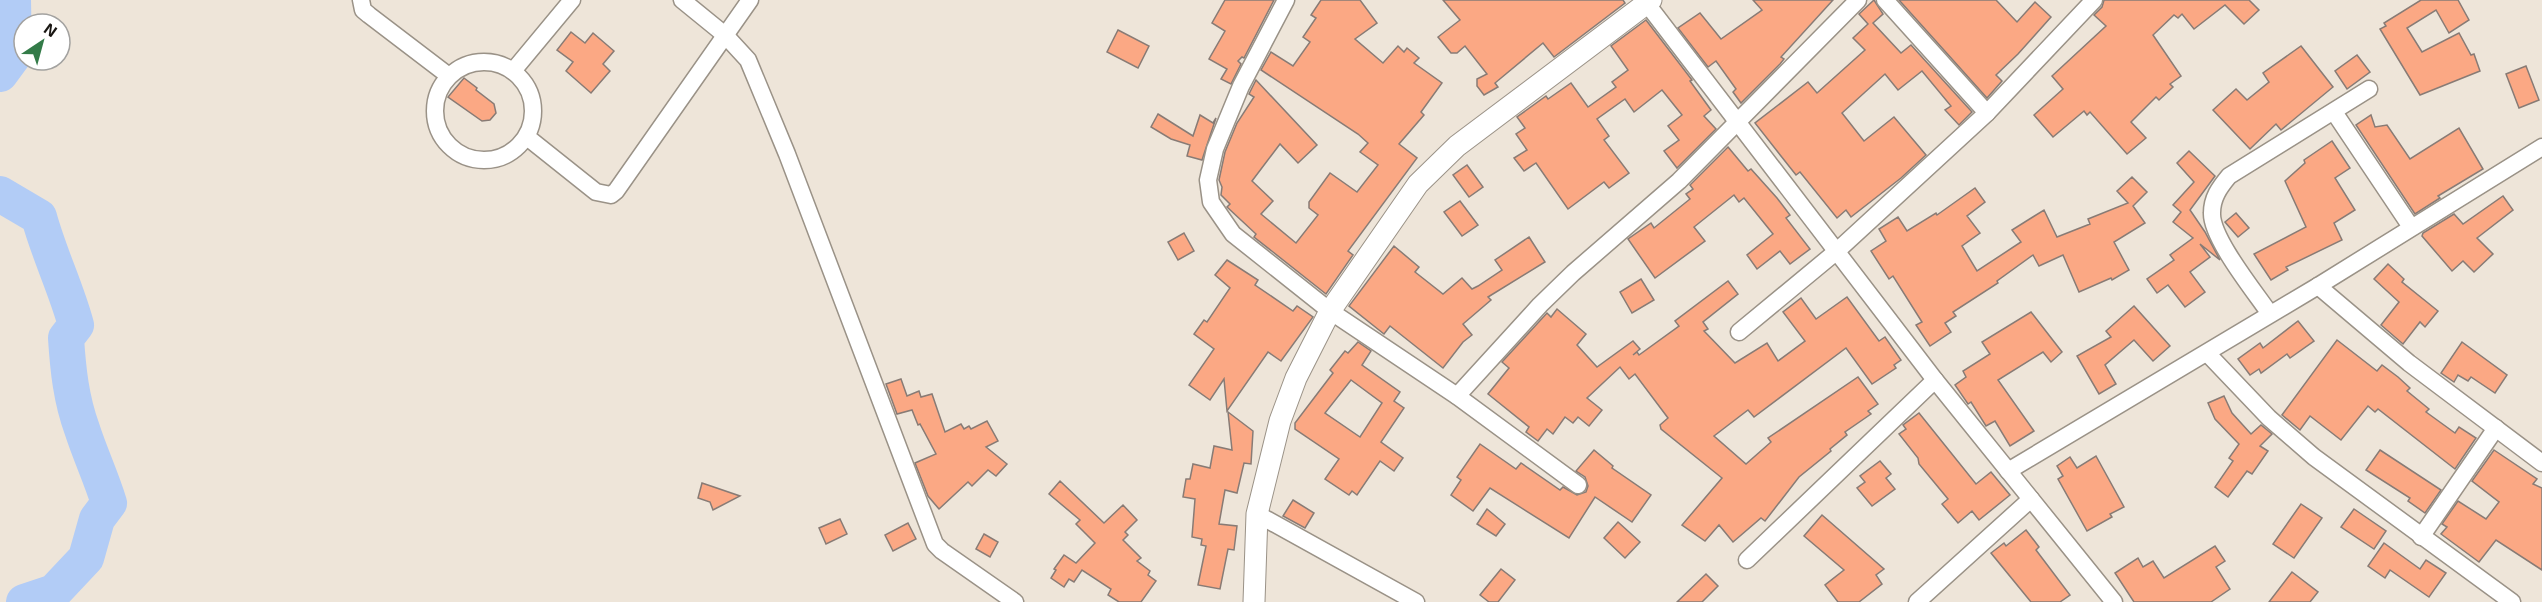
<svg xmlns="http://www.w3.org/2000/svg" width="2542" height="602" font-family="'Exo 2',sans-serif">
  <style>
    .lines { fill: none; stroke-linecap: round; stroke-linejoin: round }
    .river { stroke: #b2ccf6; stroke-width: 36 }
    .building { fill: #fba884; stroke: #887b75; stroke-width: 1.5; fill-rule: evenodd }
    .minor-casing { stroke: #9a9287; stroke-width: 19 }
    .tertiary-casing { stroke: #9a9287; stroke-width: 23 }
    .minor { stroke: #fff; stroke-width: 16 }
    .tertiary { stroke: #fff; stroke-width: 21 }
  </style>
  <rect width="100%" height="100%" fill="#eee5d9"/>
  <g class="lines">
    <g class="river">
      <polyline points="0,74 14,55 13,0"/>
      <path d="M0,194L39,217C49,254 66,288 76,325L66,338C68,369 71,399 82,429C90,454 101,477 109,503L97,519L86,558L54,592L24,602"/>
    </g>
  </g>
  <g class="building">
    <polygon points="1225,0 1274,0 1244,58 1242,57 1238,61 1241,64 1231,84 1221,79 1227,69 1209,59 1225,31 1212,23"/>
    <polygon points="1321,0 1360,0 1377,23 1355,39 1383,63 1398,46 1404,52 1407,48 1419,58 1414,63 1442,83 1421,112 1424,115 1399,144 1417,158 1348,251 1353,255 1326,294 1254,237 1256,234 1227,207 1230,204 1221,195 1222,187 1219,180 1225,152 1237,123 1254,97 1249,94 1256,80 1317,145 1298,163 1280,144 1252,181 1273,201 1261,214 1296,243 1318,215 1309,208 1309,202 1330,173 1357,192 1378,165 1360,152 1368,143 1358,134 1261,70 1271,52 1293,66 1310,42 1303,37 1316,18 1311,15"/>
    <polygon points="1443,0 1623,0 1625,3 1554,57 1543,43 1495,83 1498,87 1484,95 1477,86 1477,79 1487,74 1465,46 1457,53 1451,53 1438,37 1460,20"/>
    <polygon points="1753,0 1833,0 1781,57 1784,59 1780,64 1741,103 1733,92 1736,89 1716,61 1708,67 1678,28 1700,13 1721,39 1762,10"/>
    <polygon points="1874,0 1883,14 1873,23 1901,53 1911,45 1972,112 1959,125 1945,110 1951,106 1922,71 1898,90 1885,74 1842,113 1864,141 1894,117 1926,155 1901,178 1851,217 1846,210 1837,218 1800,172 1796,175 1755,123 1808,82 1817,93 1865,50 1853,38 1868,24 1859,14"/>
    <polygon points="1899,0 1996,0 2017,22 2035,2 2051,17 2018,54 1996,75 2002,81 1987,98"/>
    <polygon points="2104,0 2249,0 2259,10 2244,24 2225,5 2194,29 2182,14 2178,18 2174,15 2153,35 2181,76 2170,84 2173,87 2159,100 2156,97 2131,122 2146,138 2127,154 2090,112 2087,115 2084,111 2053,137 2034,115 2063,89 2052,76 2106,26 2094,15 2102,7"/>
    <polygon points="2421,0 2458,0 2469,20 2449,33 2436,10 2407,28 2422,52 2459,33 2471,55 2474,54 2480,71 2420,95 2380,29 2386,26 2384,23"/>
    <polygon points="1646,20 1692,80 1690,81 1711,110 1704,116 1716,129 1677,168 1664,151 1679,140 1668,126 1682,115 1662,90 1634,112 1625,99 1597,119 1609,136 1604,140 1629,173 1609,188 1604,182 1568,209 1536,163 1524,171 1514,158 1527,150 1516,134 1525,128 1517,117 1546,96 1548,99 1571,83 1588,107 1616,87 1612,82 1628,70 1611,46"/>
    <polygon points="1118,30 1149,46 1138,68 1107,52"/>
    <polygon points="571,32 585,43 593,33 614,51 603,64 610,71 591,93 566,71 573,62 557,50"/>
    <polygon points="2301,46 2333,87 2281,130 2276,124 2250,149 2213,110 2236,89 2247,100 2269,82 2263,73"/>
    <polygon points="2357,55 2370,72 2347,89 2335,71"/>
    <polygon points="2526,66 2539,100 2519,108 2506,74"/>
    <polygon points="464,78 477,88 476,90 494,104 496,113 490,120 482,121 448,97"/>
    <polygon points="1158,114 1193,136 1200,115 1213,123 1216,118 1202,160 1187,156 1190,145 1171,139 1151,127"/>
    <polygon points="2371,115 2375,127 2387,125 2410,159 2459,128 2483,169 2438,196 2440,198 2415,214 2356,125"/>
    <polygon points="2332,141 2350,168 2335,178 2355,210 2334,223 2342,240 2286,267 2288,270 2271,280 2254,254 2306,227 2285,181 2305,163 2304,160"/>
    <polygon points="1728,147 1748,171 1751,169 1777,198 1790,215 1786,218 1810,249 1790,264 1780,251 1757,269 1747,255 1773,234 1744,198 1739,202 1734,195 1694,227 1705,241 1655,278 1628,239 1651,223 1654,228 1690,199 1686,194 1693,189 1690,185"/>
    <polygon points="2189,151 2215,176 2190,210 2205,232 2220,260 2200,244 2210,257 2190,272 2205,292 2185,307 2168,285 2157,293 2147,279 2174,260 2170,255 2193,238 2173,222 2181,212 2173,205 2194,182 2177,163"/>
    <polygon points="1467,165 1483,187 1469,197 1453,175"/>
    <polygon points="2132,177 2147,192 2133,206 2145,223 2114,242 2129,270 2112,280 2111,278 2079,292 2063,255 2039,266 2033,255 1997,281 1998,283 1953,312 1956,316 1945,323 1951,332 1930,346 1916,325 1922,322 1893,276 1889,279 1871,251 1886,241 1879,229 1898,217 1907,231 1936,213 1937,215 1975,188 1985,202 1967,216 1980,233 1962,246 1977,271 2021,242 2012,230 2044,210 2057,237 2090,224 2088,219 2128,203 2117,191"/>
    <polygon points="2503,196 2513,210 2477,238 2493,254 2474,272 2463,261 2452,271 2422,236 2423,233 2454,214 2463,224"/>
    <polygon points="1460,201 1478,225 1462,236 1444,212"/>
    <polygon points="2236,213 2249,228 2238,237 2225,222"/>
    <polygon points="1184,233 1194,251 1178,260 1168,242"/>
    <polygon points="1529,237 1545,262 1488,297 1491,300 1463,324 1472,335 1463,342 1443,368 1390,326 1384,334 1349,306 1394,246 1419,267 1415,272 1443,294 1462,278 1472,289 1478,286 1502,270 1495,260"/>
    <polygon points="1227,260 1258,280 1255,285 1293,311 1297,306 1313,317 1281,361 1268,352 1227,411 1224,379 1210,400 1189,385 1214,349 1194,334 1204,320 1207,322 1230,288 1215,275"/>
    <polygon points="2388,264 2404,279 2402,282 2438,311 2425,327 2420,322 2403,344 2381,325 2399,302 2374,279"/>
    <polygon points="1641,279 1654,300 1632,313 1620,292"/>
    <polygon points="1728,281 1738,294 1703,322 1708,329 1704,331 1735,363 1767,343 1778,361 1805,341 1783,312 1801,298 1816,319 1847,297 1879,341 1885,337 1901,360 1894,365 1896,368 1872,384 1846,348 1754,417 1748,410 1714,436 1746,464 1771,442 1768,438 1858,377 1878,404 1868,411 1871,414 1845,432 1847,435 1830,449 1831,451 1799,477 1765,521 1761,518 1733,542 1719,525 1705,541 1682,525 1722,478 1661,429 1660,425 1668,418 1635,374 1629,379 1620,367 1587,398 1602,410 1589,426 1578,417 1573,423 1565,417 1553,434 1547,429 1538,441 1526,432 1529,427 1488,394 1509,368 1502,362 1547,313 1551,317 1557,309 1586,334 1577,345 1597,367 1633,341 1640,349 1633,355 1637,352 1639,355 1679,326 1675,321"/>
    <polygon points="2134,306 2170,346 2153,361 2134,340 2105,365 2116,384 2099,394 2077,356 2111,337 2106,331"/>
    <polygon points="2031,312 2062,352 2051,362 2043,352 1998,380 2034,431 2010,446 1995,421 1986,426 1971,402 1968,404 1955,385 1966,377 1963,371 1990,354 1982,342"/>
    <polygon points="2298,321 2314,341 2290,358 2287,354 2261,373 2259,369 2250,375 2238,359 2260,343 2263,348"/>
    <polygon points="2337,340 2377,371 2382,365 2398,377 2410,388 2407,391 2429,409 2426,412 2455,433 2459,427 2476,438 2455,469 2378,409 2375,412 2368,406 2341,440 2310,416 2300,430 2282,415"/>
    <path d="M1358,342L1371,351L1362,365L1400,392L1394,401L1404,408L1381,442L1403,458L1394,471L1380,461L1357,495L1352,491L1349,495L1325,479L1339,459L1295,429V423L1333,373L1330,370L1345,351L1348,353ZM1351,380L1382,403L1360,437L1325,413Z"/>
    <polygon points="2462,342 2507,375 2495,393 2471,377 2468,381 2458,375 2454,382 2441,373"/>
    <polygon points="901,379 907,396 919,391 921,397 932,394 945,432 961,424 964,429 969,426 971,429 987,421 998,441 986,447 1007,464 996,476 988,470 972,486 968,482 939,509 928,496 915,463 936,454 920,424 918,425 912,410 897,414 886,384"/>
    <polygon points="2224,396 2232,413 2251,434 2261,425 2272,434 2260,446 2268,451 2252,474 2247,471 2228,497 2215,487 2233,461 2229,458 2239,444 2215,419 2208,403"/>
    <polygon points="1228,412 1253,431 1251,464 1244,463 1237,493 1225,490 1219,524 1237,526 1234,550 1228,549 1220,589 1198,585 1206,546 1201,545 1202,539 1192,537 1195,499 1183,497 1186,479 1190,479 1193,464 1210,468 1214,446 1232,450"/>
    <polygon points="1919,413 1976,484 1991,472 2010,495 1979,520 1972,511 1958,523 1942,504 1948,499 1919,464 1918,458 1899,434 1906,429 1903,425"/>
    <polygon points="1480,444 1516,469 1521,463 1560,490 1563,487 1577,495 1586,492 1588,486 1585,477 1576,471 1594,450 1613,466 1612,468 1651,495 1632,522 1595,497 1569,538 1490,488 1473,511 1451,495 1461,480 1457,477"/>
    <polygon points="2380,450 2441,490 2425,513 2408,501 2410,498 2366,470"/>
    <polygon points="2494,450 2537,479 2533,484 2542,488 2542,570 2496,540 2479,562 2441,534 2447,527 2442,524 2458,501 2486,519 2499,502 2472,481"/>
    <polygon points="2096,456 2124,507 2110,514 2112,517 2087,531 2058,479 2063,476 2057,466 2070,457 2077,468"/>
    <polygon points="1880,461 1891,474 1886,478 1895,489 1872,506 1857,488 1865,482 1860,476"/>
    <polygon points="1060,481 1104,523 1123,505 1137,520 1125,532 1128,535 1123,540 1141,558 1137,561 1150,571 1148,575 1156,581 1141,602 1119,602 1108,595 1111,589 1082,570 1074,582 1069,579 1064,587 1051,578 1056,570 1054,569 1064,555 1076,563 1095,543 1076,524 1080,520 1049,494"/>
    <polygon points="702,483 740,496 713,510 710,502 698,498"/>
    <polygon points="1293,500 1314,513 1305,528 1283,516"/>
    <polygon points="2301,504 2322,518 2294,558 2273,544"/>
    <polygon points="1487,509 1505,524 1496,536 1477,524"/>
    <polygon points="2354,509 2386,531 2374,549 2341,527"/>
    <polygon points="1822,515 1884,569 1876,575 1882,584 1859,602 1838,602 1825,585 1844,570 1804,536"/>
    <polygon points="840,519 847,534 826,544 819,528"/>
    <polygon points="1618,522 1640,542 1625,558 1604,538"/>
    <polygon points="908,523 916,539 893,551 885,535"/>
    <polygon points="2026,530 2039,547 2036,550 2070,595 2060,602 2031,602 1991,553 2004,543 2006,546"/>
    <polygon points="984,534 998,542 990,557 976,549"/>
    <polygon points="2384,543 2420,569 2426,560 2446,573 2429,597 2390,570 2385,578 2368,566"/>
    <polygon points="2215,546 2225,561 2216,567 2230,589 2211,602 2134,602 2115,573 2138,558 2143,567 2153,561 2164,578"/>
    <polygon points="1501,569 1515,580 1498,602 1489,602 1480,595"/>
    <polygon points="2292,572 2318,592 2310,602 2269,602"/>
    <polygon points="1706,574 1718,586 1702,602 1677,602"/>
  </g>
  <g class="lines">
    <g class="minor-casing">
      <g id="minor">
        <polyline points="361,0 363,10 369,15 449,76"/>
        <polyline points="682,0 725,35 748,60 787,154 935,544 942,551 1015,602"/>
        <polyline points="1286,0 1241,86 1215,149 1208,180 1211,202 1233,234 1330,311 1457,396 1578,485"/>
        <polyline points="1644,0 1935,380 2114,602"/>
        <polyline points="1885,0 1987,113"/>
        <circle cx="484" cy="111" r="49"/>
        <polyline points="513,71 572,0"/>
        <polyline points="2334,112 2411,227"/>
        <polyline points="527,137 596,192 611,195 616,191 750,0"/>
        <polyline points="2318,286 2409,363 2542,463"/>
        <path d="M2270,314C2255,292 2211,238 2212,213C2212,198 2219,188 2229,176L2369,89"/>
        <polyline points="1739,332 1837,251 1987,113 2094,0"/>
        <polyline points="2207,353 2269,418 2314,457 2512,602"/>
        <polyline points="1457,396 1540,305 1573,273 1679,181 1858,0"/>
        <polyline points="2008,471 2318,286 2542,147"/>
        <polyline points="1257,514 1416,602"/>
        <polyline points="2421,537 2496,428"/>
        <polyline points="1747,560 1935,380"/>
        <polyline points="1917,602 2031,499"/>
      </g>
    </g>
    <g class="tertiary-casing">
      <polyline id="tertiary" points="1254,602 1257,514 1280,421 1296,378 1330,311 1418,184 1457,146 1651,0"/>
    </g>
    <use href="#minor" class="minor"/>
    <use href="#tertiary" class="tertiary"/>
  </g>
  <g transform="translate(42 42) rotate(36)"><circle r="28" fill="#ffffff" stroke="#a3a2a0" stroke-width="1.5"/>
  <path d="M0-4.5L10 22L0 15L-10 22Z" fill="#337b48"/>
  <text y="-9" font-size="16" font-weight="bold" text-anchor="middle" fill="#191612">N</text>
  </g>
</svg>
